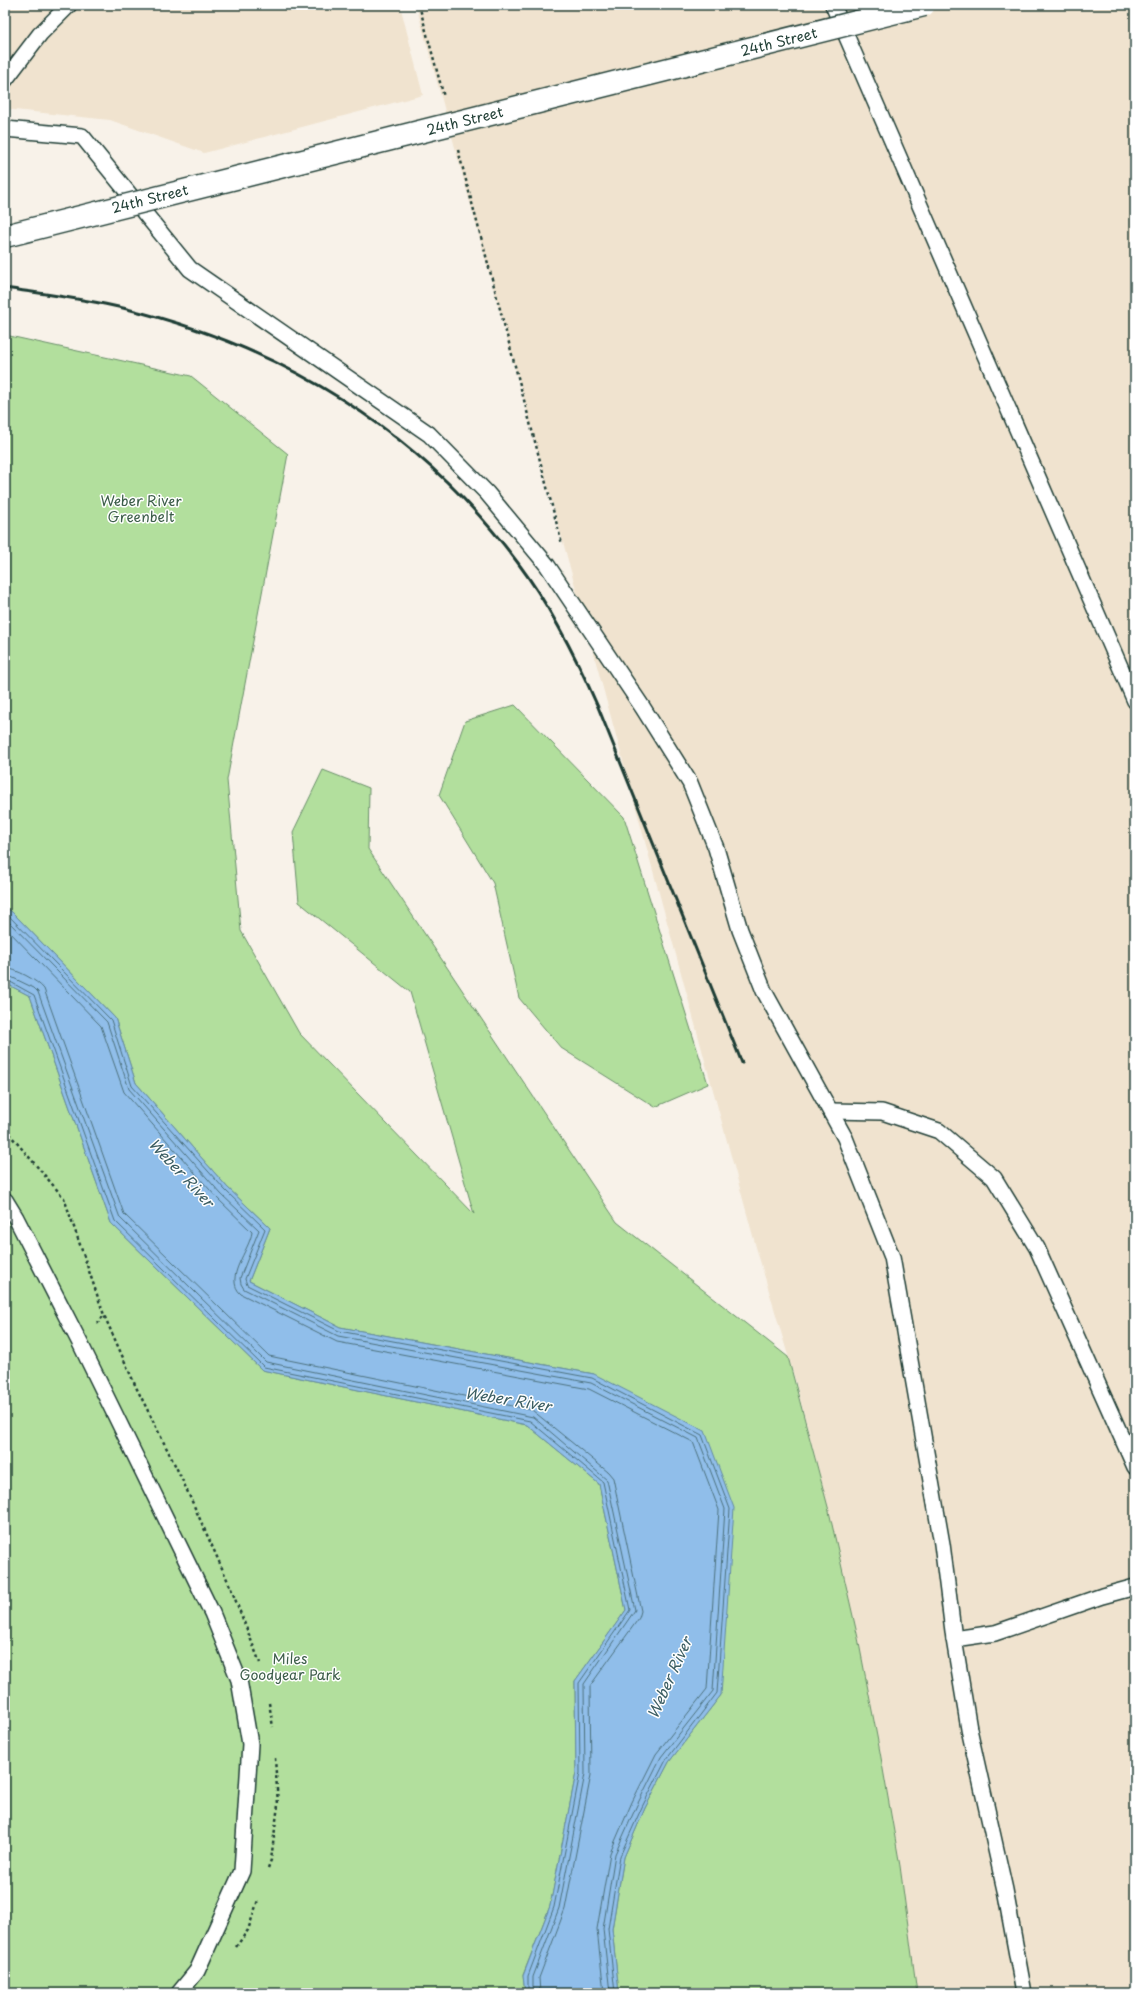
<svg xmlns="http://www.w3.org/2000/svg" width="1140" height="1998" font-family="'Playpen Sans',sans-serif">
  <style>
    .built { fill: #f0e3cf }
    .green { fill: #b2df9d; stroke: #688e68 }
    .water { fill: #90beea; stroke: #638aa1 }
    .lines { fill: none; stroke-linecap: round; stroke-linejoin: round }
    .shore { stroke: #4c717d; stroke-width: 1 }
    .lane-casing { stroke: #1f3d34; stroke-width: 18 }
    .path { stroke: #1f3d34; stroke-width: 2.5; stroke-dasharray: 3 3; stroke-linecap: butt }
    .lane { stroke: #fff; stroke-width: 15 }
    .rail { stroke: #1f3d34; stroke-width: 3 }
    .secondary-bridge-casing { stroke: #1f3d34; stroke-width: 25; stroke-linecap: butt }
    .secondary-bridge { stroke: #fff; stroke-width: 22 }
    .labels { text-anchor: middle; stroke-width: 3; stroke-linejoin: round; paint-order: stroke }
    .street-label { font-size: 14px; fill: #1f3d34; stroke: #fff }
    .park-label { font-size: 14px; fill: #3c5d49; stroke: #fff }
    .water-label { font-size: 15px; font-style: italic; fill: #3b5d62; stroke: #fff }
  </style>
  <rect width="100%" height="100%" fill="#f8f2e9"/>
  <filter id="ink" filterUnits="userSpaceOnUse"><feTurbulence type="fractalNoise" baseFrequency=".025" numOctaves="2"/><feDisplacementMap in="SourceGraphic" scale="8" xChannelSelector="R" yChannelSelector="G"/><feConvolveMatrix kernelMatrix="1 2 1 2 8 2 1 2 1" color-interpolation-filters="sRGB"/></filter>
  <g filter="url(#ink)">
    <g class="built">
      <polygon points="5,5 400,5 423,95 204,153 110,120 5,109"/>
      <polygon points="416,5 1135,5 1135,1993 917,1993 900,1866 880,1752 858,1638 828,1507 794,1376 756,1247"/>
    </g>
    <g class="green">
      <polygon points="5,335 191,376 288,454 227,780 241,931 299,1033 474,1214 410,992 299,902 293,832 323,770 369,788 368,849 617,1222 788,1357 828,1507 858,1638 880,1752 900,1866 917,1993 619,1993 612,1929 624,1857 645,1808 669,1762 721,1695 594,1374 340,1327 249,1281 270,1228 227,1187 136,1083 115,1018 12,912 5,907"/>
      <polygon points="515,705 624,817 708,1084 655,1107 561,1048 519,998 493,883 439,795 465,721"/>
      <polygon points="5,983 30,996 111,1223 262,1370 527,1425 599,1484 626,1610 575,1681 576,1773 550,1906 523,1975 525,1993 5,1993"/>
    </g>
    <polygon class="water" points="5,907 12,912 115,1018 136,1083 227,1187 270,1228 249,1281 340,1327 594,1374 705,1431 734,1508 721,1695 669,1762 645,1808 624,1857 612,1929 619,1993 525,1993 523,1976 550,1906 576,1773 575,1681 626,1610 599,1484 527,1425 262,1370 111,1223 30,996 5,983"/>
    <g class="lines">
      <g class="shore">
        <polyline points="5,912 111,1020 132,1086 225,1190 265,1229 245,1279 247,1285 339,1331 592,1378 702,1435 730,1509 717,1693 666,1760 642,1807 620,1856 608,1929 615,1993"/>
        <polyline points="5,918 107,1022 129,1089 221,1194 259,1230 240,1278 241,1284 244,1289 338,1336 591,1383 698,1438 725,1509 713,1691 661,1757 637,1805 615,1854 603,1929 610,1993"/>
        <path d="M5,927L101,1026L124,1092L217,1198L252,1232C250,1250 223,1278 241,1294L337,1342L589,1389L693,1442L719,1510L707,1689L656,1754L632,1802L610,1853L597,1929L604,1993"/>
        <path d="M5,968C16,969 37,980 44,989L124,1214L269,1356L532,1410L608,1472L613,1478L641,1611L639,1618L590,1686L591,1775L565,1909L539,1978L540,1993"/>
        <polyline points="5,974 34,988 38,992 120,1218 266,1362 533,1417 607,1480 635,1610 584,1684 585,1774 559,1908 533,1977 533,1993"/>
        <polyline points="5,979 34,995 115,1221 264,1367 530,1421 603,1482 630,1610 579,1683 580,1773 554,1907 528,1976 528,1993"/>
      </g>
      <g class="lane-casing">
        <g id="lane">
          <polyline points="833,5 1135,701"/>
          <polyline points="5,80 40,34 69,5"/>
          <polyline points="5,129 82,136 190,269 429,434 487,493 547,565 643,708 690,783 716,848 740,930 764,991 845,1138 892,1257 942,1544 954,1639 969,1729 1005,1890 1024,1993"/>
          <polyline points="831,1111 882,1112 939,1131 994,1178 1037,1248 1135,1467"/>
          <polyline points="5,1200 16,1218 81,1345 212,1613 239,1680 250,1744 242,1871 197,1971 179,1993"/>
          <polyline points="954,1639 995,1633 1102,1596 1135,1587"/>
        </g>
      </g>
      <g class="path">
        <polyline points="419,5 444,97"/>
        <polyline points="458,150 562,544"/>
        <polyline points="5,1129 64,1198 104,1315 136,1387 181,1477 230,1586 260,1663"/>
        <polyline points="97,1324 104,1315"/>
        <polyline points="269,1703 273,1727"/>
        <polyline points="268,1868 271,1860 278,1805 275,1758"/>
        <polyline points="236,1947 248,1930 258,1900"/>
      </g>
      <use href="#lane" class="lane"/>
      <path class="rail" d="M5,288C44,294 84,299 123,308C283,347 419,430 518,563C551,607 576,657 598,707L742,1063"/>
      <g class="secondary-bridge-casing">
        <polyline id="secondary-bridge" points="5,236 924,5"/>
      </g>
      <use href="#secondary-bridge" class="secondary-bridge"/>
    </g>
  </g>
  <g class="labels">
    <g class="street-label">
      <text transform="translate(779 42) rotate(-14)" y="5">24th Street</text>
      <text transform="translate(465 121) rotate(-14)" y="5">24th Street</text>
      <text transform="translate(150 199) rotate(-14)" y="5">24th Street</text>
    </g>
    <g class="park-label">
      <text x="141" y="506">Weber River<tspan x="141" dy="16">Greenbelt</tspan></text>
      <text x="290" y="1664">Miles<tspan x="290" dy="16">Goodyear Park</tspan></text>
    </g>
    <g class="water-label">
      <text transform="translate(181 1173) rotate(47)" y="5">Weber River</text>
      <text transform="translate(508 1400) rotate(9)" y="5">Weber River</text>
      <text transform="translate(670 1678) rotate(-66)" y="5">Weber River</text>
    </g>
  </g>
  <rect width="1140" height="1998" fill="none" stroke="#fff" stroke-width="20"/>
  <rect x="10" y="10" width="1120" height="1978" fill="none" stroke="#1f3d34" stroke-width="1.5" filter="url(#ink)"/>
</svg>
